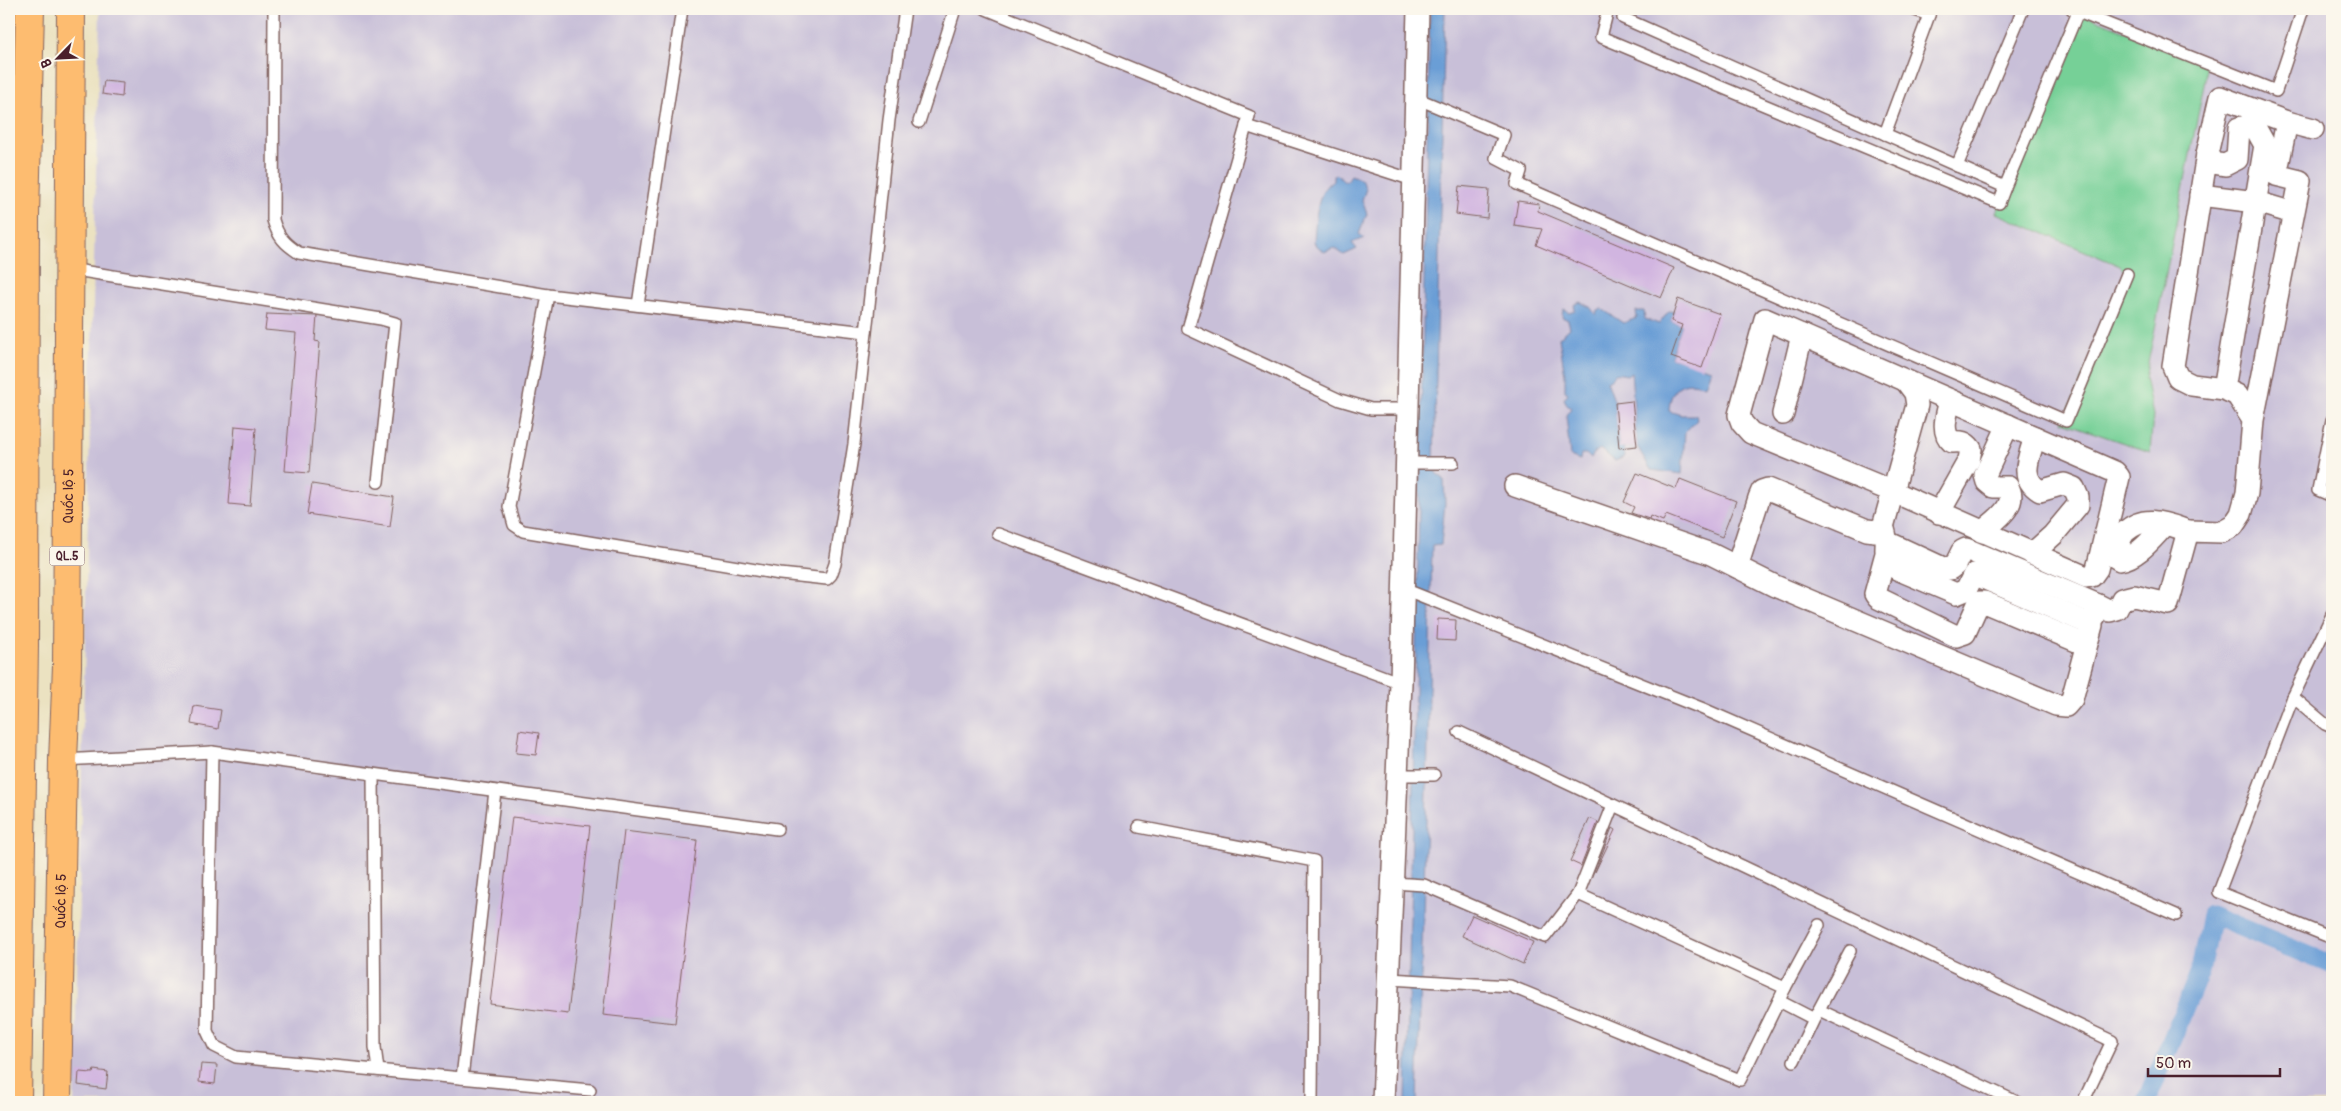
<svg xmlns="http://www.w3.org/2000/svg" width="2341" height="1111" font-family="Pangolin,sans-serif">
  <style>
    .industrial { fill: #c8bfd8 }
    .green { fill: #76d097; stroke: #607861 }
    .water { fill: #6a9ed6; stroke: #5a5e80 }
    .lines { fill: none; stroke-linecap: round; stroke-linejoin: round }
    .canal { stroke: #6a9ed6; stroke-width: 19 }
    .building { fill: #d1b5e0 }
    .service-casing { stroke: #826360; stroke-width: 14 }
    .minor-casing { stroke: #826360; stroke-width: 24 }
    .trunk-casing { stroke: #826360; stroke-width: 30 }
    .service { stroke: #fff; stroke-width: 11 }
    .minor { stroke: #fff; stroke-width: 21 }
    .trunk { stroke: #fdbc70; stroke-width: 28 }
    .labels { text-anchor: middle; stroke-width: 4; stroke-linejoin: round; paint-order: stroke }
    .shield { fill: #fbf7ec; stroke: #7f6065; stroke-width: 1 }
    .shield-label { font-size: 12px; font-weight: bold; fill: #4a1f2b }
    .street-label { font-size: 14px; fill: #4a1f2b; stroke: #fbf7ec }
  </style>
  <rect width="100%" height="100%" fill="#fbf7ec"/>
  <filter id="ink" filterUnits="userSpaceOnUse"><feTurbulence type="fractalNoise" baseFrequency=".02" numOctaves="2"/><feDisplacementMap in="SourceGraphic" scale="10" xChannelSelector="R" yChannelSelector="G"/><feConvolveMatrix kernelMatrix="1 2 1 2 8 2 1 2 1" color-interpolation-filters="sRGB"/></filter>
  <filter id="wash" filterUnits="userSpaceOnUse"><feTurbulence type="fractalNoise" baseFrequency=".0096" numOctaves="4" result="noise"/><feDisplacementMap in="SourceGraphic" scale="20" xChannelSelector="R" yChannelSelector="G"/><feGaussianBlur stdDeviation="1.12" result="paint"/><feColorMatrix in="noise" values="0 0 0 0 0 0 0 0 0 0 0 0 0 0 0 0 0 1.4 0 .05"/><feComposite in="paint" operator="in"/></filter>
  <g filter="url(#wash)">
    <rect width="100%" height="100%" fill="#ebe2c1"/>
    <polygon class="industrial" points="100,9 2332,9 2332,1102 74,1102"/>
    <polygon class="green" points="2078,12 2206,64 2205,80 2145,378 2153,415 2150,452 2063,422 2127,274 2120,266 1996,213"/>
    <g class="water">
      <polygon points="1430,9 1445,9 1434,462 1436,473 1444,479 1445,503 1441,545 1432,546 1427,790 1417,1102 1406,1102"/>
      <path d="M1337,174L1343,181H1347L1351,175L1362,180L1366,189L1362,200L1367,214L1359,234L1364,238L1352,243L1357,249L1344,255L1334,248L1324,252L1314,243C1315,225 1316,188 1334,180V176Z"/>
      <path d="M1580,302L1590,307L1596,315L1597,310L1602,309L1623,323L1637,318L1636,311H1644L1645,319L1659,324L1669,311L1674,312L1671,321L1682,325L1671,357L1711,369L1705,386C1682,378 1670,387 1669,411L1681,415H1696L1697,420L1685,432L1682,474L1651,470L1637,446L1631,372L1627,375C1609,372 1620,374 1607,381L1615,403L1619,447H1624V457L1615,461L1600,449L1594,453L1591,459L1586,454H1581L1580,460L1570,456L1566,415L1571,408L1568,406L1564,399L1568,393L1565,391V375L1559,338L1570,328L1568,320L1562,317L1563,309L1569,312L1575,310L1574,305Z"/>
    </g>
    <g class="lines">
      <polyline class="canal" points="2146,1102 2200,971 2211,915 2332,965"/>
    </g>
    <g id="blocks">
      <g class="building">
        <polygon points="104,81 123,83 122,97 102,94"/>
        <polygon points="1459,186 1489,189 1487,218 1456,214"/>
        <polygon points="1518,201 1539,204 1538,211 1674,268 1661,298 1536,245 1542,229 1514,225"/>
        <polygon points="1678,299 1720,314 1702,368 1671,357 1682,325 1671,321"/>
        <polygon points="267,314 317,316 315,341 320,342 309,473 285,471 296,333 265,330"/>
        <polygon points="1632,401 1637,446 1619,448 1615,403"/>
        <polygon points="235,426 256,428 250,506 229,504"/>
        <polygon points="1637,473 1676,489 1680,479 1736,501 1722,537 1666,515 1663,521 1650,516 1649,519 1631,513 1634,507 1624,502"/>
        <polygon points="312,484 394,497 390,527 307,514"/>
        <polygon points="1438,619 1456,620 1455,641 1437,640"/>
        <polygon points="194,706 221,710 218,729 191,724"/>
        <polygon points="519,730 539,733 536,755 516,753"/>
        <polygon points="512,817 590,826 568,1014 490,1004"/>
        <polygon points="1590,818 1598,822 1581,866 1570,861"/>
        <polygon points="1612,828 1615,830 1595,872"/>
        <polygon points="624,831 697,840 675,1023 603,1015"/>
        <polygon points="1472,915 1533,942 1523,964 1462,936"/>
        <polygon points="201,1064 217,1065 215,1084 199,1082"/>
        <polygon points="94,1070 108,1072 106,1089 78,1085 79,1072 93,1073"/>
      </g>
    </g>
  </g>
  <g filter="url(#ink)">
    <use href="#blocks" fill-opacity="0" stroke="#826360" stroke-width="1"/>
    <g class="lines">
      <g class="service-casing">
        <g id="service">
          <path d="M274,9L273,220C278,237 285,244 299,253L548,295L866,332"/>
          <polyline points="986,9 1249,116 1188,329 1340,400 1371,409 1409,409"/>
          <polyline points="1608,9 1601,37 1999,203 2005,187"/>
          <polyline points="1626,9 1623,18 2005,187 2078,12 2072,9"/>
          <polyline points="1912,9 1929,15 1930,10"/>
          <polyline points="2078,12 2276,91 2303,9"/>
          <polyline points="1416,98 1504,135 1496,158 1521,171 1517,184 2066,421 2127,274"/>
          <polyline points="919,122 955,9"/>
          <polyline points="1246,126 1413,180"/>
          <polyline points="1885,134 1929,15"/>
          <polyline points="1957,166 2023,9"/>
          <polyline points="69,269 381,319 395,323 378,482"/>
          <polyline points="548,295 509,507 514,525 523,531 780,574 827,579 831,575 835,564 854,444 889,120 905,9"/>
          <polyline points="638,305 682,9"/>
          <polyline points="2332,420 2318,490 2332,496"/>
          <polyline points="1407,463 1453,463"/>
          <polyline points="998,534 1401,683"/>
          <polyline points="1404,589 1701,708 2176,915"/>
          <polyline points="2332,615 2293,697 2219,892 2332,938"/>
          <polyline points="2293,697 2325,724 2332,727"/>
          <polyline points="1459,732 2112,1041 2083,1102"/>
          <polyline points="212,752 207,1031 214,1046 236,1057 590,1090"/>
          <polyline points="63,760 212,752 777,829"/>
          <polyline points="373,774 375,1047 378,1070"/>
          <polyline points="1397,775 1434,775"/>
          <polyline points="1139,827 1314,861 1312,1102"/>
          <polyline points="1578,894 1613,805"/>
          <polyline points="1389,979 1510,986 1740,1080 1785,988 1578,894 1545,937 1424,885 1393,883"/>
          <polyline points="1785,988 1819,925"/>
          <polyline points="1779,1001 1814,1019 1794,1061"/>
          <polyline points="1819,1010 2017,1102"/>
          <polyline points="1816,1015 1850,951"/>
          <polyline points="462,1078 495,791"/>
        </g>
      </g>
      <g class="minor-casing">
        <g id="minor">
          <polyline points="2287,122 2313,129"/>
          <polyline points="2207,154 2173,366 2178,378 2192,385 2224,389"/>
          <polyline points="2200,195 2256,202 2293,213"/>
          <polygon points="1765,319 2115,472 2119,477 2097,569 2092,576 2086,577 1894,492 1751,433 1742,423 1739,415"/>
          <polyline points="1783,414 1802,335"/>
          <path d="M1515,486L1711,554L1775,586L2056,705L2066,706L2072,699L2092,625L1974,574L1966,590L1956,594L1897,569C1877,557 1892,545 1883,527"/>
          <path d="M1939,513L1969,460L1971,449C1966,442 1961,441 1952,442C1940,432 1947,414 1950,400"/>
          <path d="M2166,524C2153,537 2139,557 2120,560L2115,557C2117,550 2120,537 2125,532C2145,513 2167,524 2188,531"/>
          <path d="M1982,532C1995,520 2019,506 2008,487H1993L1987,482L1985,475L2008,425"/>
          <polyline points="1887,542 1943,568 1950,569 1955,565 1962,551 1966,549 1971,551 2098,605 2095,617"/>
          <path d="M2032,554L2053,535L2078,505V497L2074,488L2064,484L2040,491C2018,477 2029,458 2035,437"/>
          <polyline points="1885,557 1875,594 1878,598 1956,636 1965,633 1979,602 1984,602 2086,645"/>
          <polyline points="1737,567 1759,498 1762,491 1768,489 1867,530 1875,531 1883,527 1917,405 1915,393 1906,381"/>
          <polyline points="2098,605 2110,611 2117,609 2122,599 2134,596 2168,604 2188,531 2222,532 2233,526 2241,514 2247,493 2253,420 2237,395 2224,389 2265,145 2256,129 2247,126 2239,128 2237,159 2225,165 2213,163 2207,154 2220,97 2287,122 2276,175 2300,181 2253,420"/>
          <polyline points="1383,1102 1401,683 1418,9"/>
        </g>
      </g>
      <g class="trunk-casing">
        <g id="trunk">
          <polyline points="17,1102 24,646 25,216 30,9"/>
          <path id="s1" d="M57,1102L63,760L67,666L71,9"/>
        </g>
      </g>
      <use href="#service" class="service"/>
      <use href="#minor" class="minor"/>
      <use href="#trunk" class="trunk"/>
    </g>
  </g>
  <g class="labels">
    <rect class="shield" x="49.5" y="546.5" width="35" height="19" rx="4"/>
    <g class="shield-label">
      <text x="67" y="560">QL.5</text>
    </g>
    <g class="street-label">
      <text dy="5" stroke="none"><textPath href="#s1" startOffset="606">Quốc lộ 5</textPath></text>
      <text dy="5" stroke="none"><textPath href="#s1" startOffset="201">Quốc lộ 5</textPath></text>
    </g>
  </g>
  <rect width="2341" height="1111" fill="none" stroke="#fbf7ec" stroke-width="30"/>
  <g transform="translate(58 58) rotate(246)" stroke="#fbf7ec" stroke-width="4" paint-order="stroke">
  <path d="M0-4L9 19L0 12L-9 19Z" fill="#4a1f2b"/>
  <text y="-8" font-size="14" font-weight="bold" text-anchor="middle" fill="#4a1f2b">B</text>
  </g>
  <path d="M2148 1068v8h132v-8" fill="none" stroke="#4a1f2b" stroke-width="2.5"/>
  <text x="2156" y="1068" font-size="15" fill="#4a1f2b" stroke="#fbf7ec" stroke-width="4" paint-order="stroke">50 m</text>
</svg>
